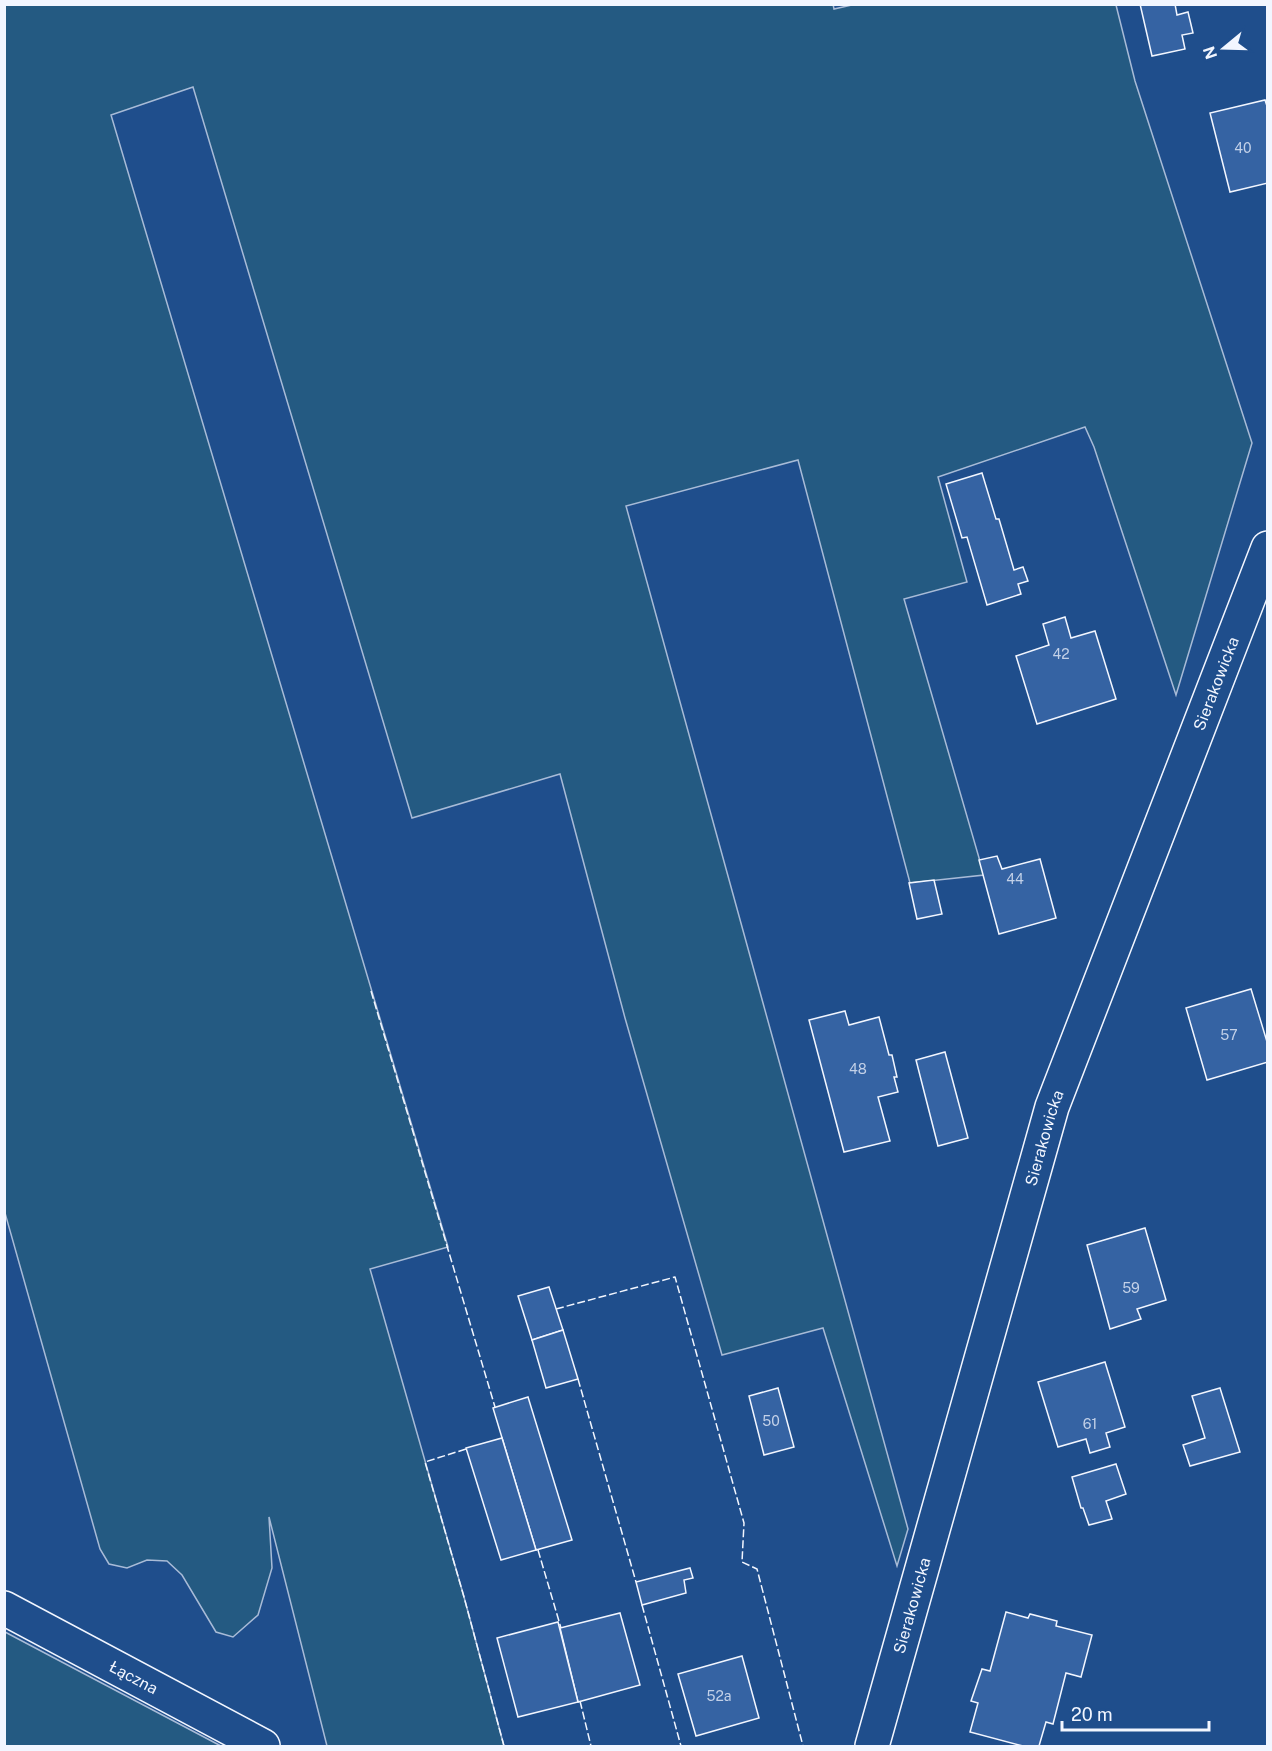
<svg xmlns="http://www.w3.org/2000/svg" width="1272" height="1751" font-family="'Public Sans',sans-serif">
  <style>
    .green { fill: #245a82; stroke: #a8bbd7; stroke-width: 1.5 }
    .building { fill: #3563a3; stroke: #f2f6ff; stroke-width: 1.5 }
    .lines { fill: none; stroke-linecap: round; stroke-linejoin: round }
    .street-casing { stroke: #f2f6ff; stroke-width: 36 }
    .street { stroke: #1f4e8c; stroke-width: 33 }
    .fence { stroke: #f2f6ff; stroke-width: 1.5; stroke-dasharray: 8 3; stroke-linecap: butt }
    .labels { text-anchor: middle; stroke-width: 4.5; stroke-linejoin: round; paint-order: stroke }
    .number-label { font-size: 14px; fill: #c3d1e8 }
    .street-label { font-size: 16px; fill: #f2f6ff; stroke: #1f4e8c }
  </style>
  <rect width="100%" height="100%" fill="#1f4e8c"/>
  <g class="green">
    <polygon points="833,4 834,9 856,4 1116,5 1135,81 1252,443 1176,695 1094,447 1085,427 938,477 967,582 904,599 984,875 910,883 798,460 626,506 908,1529 897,1566 823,1328 722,1355 625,1018 560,774 412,818 193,87 111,115 448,1247 370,1269 464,1597 504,1746 327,1746 269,1517 272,1568 258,1615 233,1637 216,1632 182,1575 167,1561 147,1560 127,1568 109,1564 100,1549 5,1213 4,5"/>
    <polygon points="5,1632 221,1746 5,1746"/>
  </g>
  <g class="building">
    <polygon points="1140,4 1175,4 1177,15 1188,12 1193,33 1182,35 1185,49 1152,56"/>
    <polygon points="1265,100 1268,109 1268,183 1230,192 1210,113"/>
    <polygon points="982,473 996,519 999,519 1014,570 1023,567 1028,581 1018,584 1021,594 987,605 967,537 962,538 946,484"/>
    <polygon points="1065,617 1071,638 1095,631 1116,699 1037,724 1016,656 1049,645 1043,624"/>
    <polygon points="997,856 1002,869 1040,859 1056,918 999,934 979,860"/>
    <polygon points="934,880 942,914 917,919 909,883"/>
    <polygon points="1251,989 1268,1045 1268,1062 1207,1080 1186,1008"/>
    <polygon points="845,1011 849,1025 879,1017 889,1055 892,1055 897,1077 894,1077 898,1092 878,1097 890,1141 844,1152 809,1020"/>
    <polygon points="945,1052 968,1138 938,1146 916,1060"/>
    <polygon points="1145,1228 1166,1300 1137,1309 1141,1319 1110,1329 1087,1245"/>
    <polygon points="549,1287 563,1330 532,1340 518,1296"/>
    <polygon points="563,1330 578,1379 546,1388 532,1340"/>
    <polygon points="1105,1362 1125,1427 1106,1433 1110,1447 1090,1453 1086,1439 1058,1447 1038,1382"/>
    <polygon points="778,1388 794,1447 764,1455 749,1396"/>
    <polygon points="1220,1388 1240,1452 1190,1466 1183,1445 1205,1438 1192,1396"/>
    <polygon points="528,1397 572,1540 536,1550 493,1408"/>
    <polygon points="502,1438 536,1550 501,1560 466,1448"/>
    <polygon points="1116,1464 1126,1494 1106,1501 1112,1519 1089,1525 1083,1508 1081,1508 1072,1477"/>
    <polygon points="690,1568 693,1578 684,1580 686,1593 642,1605 636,1582"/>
    <polygon points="1006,1612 1028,1618 1030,1614 1057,1621 1056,1626 1092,1635 1081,1677 1066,1673 1053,1724 1046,1722 1039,1746 1023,1746 970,1732 978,1703 971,1701 982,1669 990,1671"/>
    <polygon points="620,1613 640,1685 578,1702 560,1628"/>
    <polygon points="558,1622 578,1702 518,1717 497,1638"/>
    <polygon points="742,1656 759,1718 696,1736 678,1674"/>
  </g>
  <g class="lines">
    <g class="street-casing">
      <g id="street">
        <path id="s1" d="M4,1608L263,1746"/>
        <path id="s2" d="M872,1746L1052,1107L1268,548"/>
      </g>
    </g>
    <use href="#street" class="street"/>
    <g class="fence">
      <polyline points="371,991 495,1407"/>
      <polyline points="556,1309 675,1277 744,1523 742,1562 757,1569 803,1746"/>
      <polyline points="578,1379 636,1582"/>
      <polyline points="466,1449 425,1462 464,1597 504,1746"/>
      <polyline points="538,1550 561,1628"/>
      <polyline points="642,1605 681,1746"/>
      <polyline points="580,1701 591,1746"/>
    </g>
  </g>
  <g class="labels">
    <g class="number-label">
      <text x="1243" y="153">40</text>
      <text x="1061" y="659">42</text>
      <text x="1015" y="884">44</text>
      <text x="1229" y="1040">57</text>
      <text x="858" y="1074">48</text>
      <text x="1131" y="1293">59</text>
      <text x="771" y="1426">50</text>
      <text x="1090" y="1429">61</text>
      <text x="719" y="1701">52a</text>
    </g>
    <g class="street-label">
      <text dy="6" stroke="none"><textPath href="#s2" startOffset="1118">Sierakowicka</textPath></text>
      <text dy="6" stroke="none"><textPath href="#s2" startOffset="632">Sierakowicka</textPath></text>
      <text dy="6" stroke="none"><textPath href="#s2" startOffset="146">Sierakowicka</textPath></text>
      <text dy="6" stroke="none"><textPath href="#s1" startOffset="147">Łączna</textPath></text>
    </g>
  </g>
  <rect width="1272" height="1751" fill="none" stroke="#f2f6ff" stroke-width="12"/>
  <g transform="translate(1224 48) rotate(251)" stroke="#1f4e8c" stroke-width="4.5" paint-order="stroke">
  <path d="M0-4.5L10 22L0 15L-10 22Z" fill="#f2f6ff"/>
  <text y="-9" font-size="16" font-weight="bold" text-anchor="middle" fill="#f2f6ff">N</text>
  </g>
  <path d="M1062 1721v9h147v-9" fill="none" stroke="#f2f6ff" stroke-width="3"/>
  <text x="1071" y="1721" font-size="18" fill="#f2f6ff" stroke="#1f4e8c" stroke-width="4.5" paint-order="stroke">20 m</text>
</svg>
